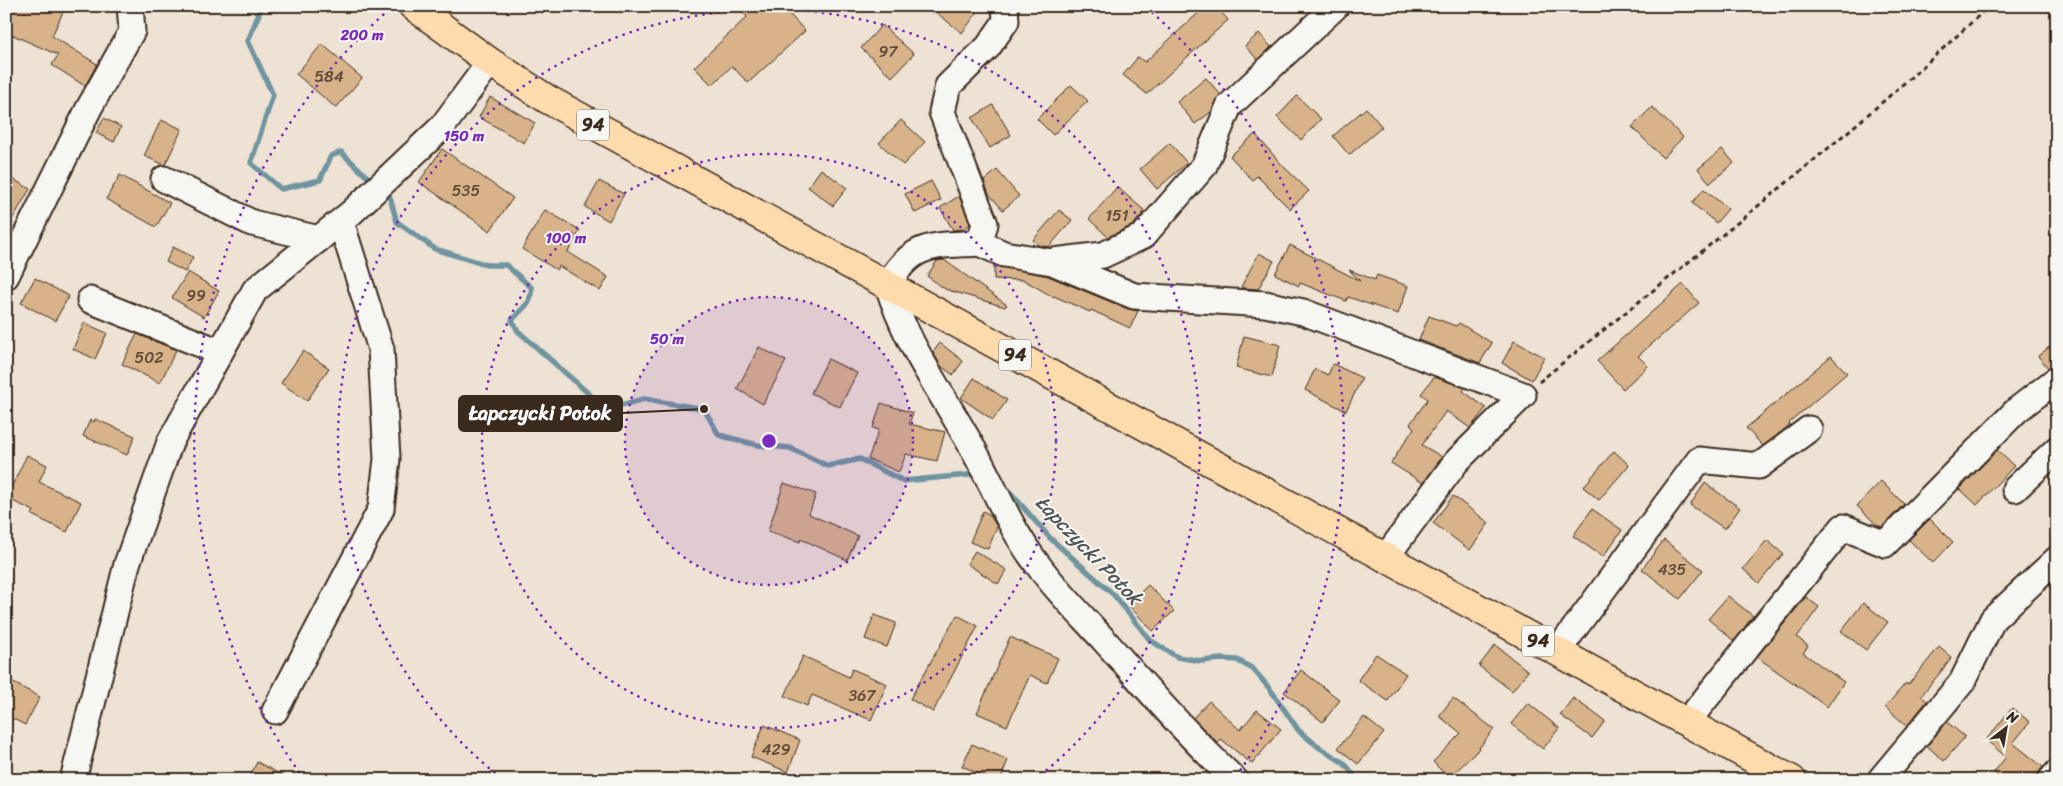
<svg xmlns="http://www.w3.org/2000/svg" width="2063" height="786" font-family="Sriracha,sans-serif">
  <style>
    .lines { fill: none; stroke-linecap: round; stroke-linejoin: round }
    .stream { stroke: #70949f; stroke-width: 5.5 }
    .building { fill: #d8b38a; stroke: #3b2a1e }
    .minor-casing { stroke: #3b2a1e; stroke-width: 29 }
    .major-casing { stroke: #3b2a1e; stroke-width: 31 }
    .path { stroke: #3b2a1e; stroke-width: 3; stroke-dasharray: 5 4; stroke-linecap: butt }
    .minor { stroke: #f6f6f2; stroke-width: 25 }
    .major { stroke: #fedbac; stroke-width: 28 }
    .ring { fill: none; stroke: #7b2cbf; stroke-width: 2.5; stroke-dasharray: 2.5 5 }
    .labels { text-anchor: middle; stroke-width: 4; stroke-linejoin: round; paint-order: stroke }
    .number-label { font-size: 16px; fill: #624c39 }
    .shield { fill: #f6f6f2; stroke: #73675e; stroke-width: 1 }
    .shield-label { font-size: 18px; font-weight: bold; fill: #3b2a1e }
    .water-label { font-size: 20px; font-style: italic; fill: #515654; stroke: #f6f6f2 }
    .centre { fill: #7b2cbf; stroke: #f6f6f2; stroke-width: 2.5 }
    .ring-label { font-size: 15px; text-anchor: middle; font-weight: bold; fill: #7b2cbf; stroke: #f6f6f2; stroke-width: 4; stroke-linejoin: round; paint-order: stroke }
    .leader { fill: none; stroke: #3b2a1e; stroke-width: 2 }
    .callout-dot { fill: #3b2a1e; stroke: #f6f6f2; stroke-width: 2 }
    .callout { fill: #3b2a1e; stroke: #3b2a1e; stroke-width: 2 }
    .callout-label { font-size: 20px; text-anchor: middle; font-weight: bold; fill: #fff }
  </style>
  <rect width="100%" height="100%" fill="#ede2d3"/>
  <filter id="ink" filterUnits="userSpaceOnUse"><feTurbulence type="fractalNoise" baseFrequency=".02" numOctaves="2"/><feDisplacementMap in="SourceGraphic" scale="10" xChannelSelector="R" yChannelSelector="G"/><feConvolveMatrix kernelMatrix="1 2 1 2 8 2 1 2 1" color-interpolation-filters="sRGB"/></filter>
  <g filter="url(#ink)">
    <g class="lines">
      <g class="stream">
        <polyline points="262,6 248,41 273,95 251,163 281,189 320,180 331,156 341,152 375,184"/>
        <polyline points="383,192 390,198 397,222 435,249 487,265 506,265 532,288 529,302 512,320 518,331 606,409 644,399 704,409 719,435 757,445 790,448 828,466 860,459 903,481 979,474"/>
        <polyline points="1002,483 1050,538 1114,595 1150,640 1177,657 1201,661 1222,659 1237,660 1253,669 1270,689 1299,731 1320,748 1344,763 1353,774 1354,780"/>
      </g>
    </g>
    <g class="building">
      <polygon points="6,6 48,6 63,12 52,36 97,64 85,86 52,65 58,55 6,32"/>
      <polygon points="737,6 782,6 805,31 748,83 732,66 712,85 694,67 747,17"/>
      <polygon points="928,6 982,6 962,33"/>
      <polygon points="1206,6 1216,6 1228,20 1147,94 1123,75 1138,57 1145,62"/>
      <polygon points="882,25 914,54 892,77 861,48"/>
      <polygon points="1259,33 1271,47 1258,60 1245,46"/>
      <polygon points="322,44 362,78 336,108 296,74"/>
      <polygon points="1206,78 1220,94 1211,112 1195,124 1177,102"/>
      <polygon points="1071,85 1088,101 1053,135 1037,119"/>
      <polygon points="1297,96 1321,119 1301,140 1277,117"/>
      <polygon points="490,97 535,123 524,143 479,117"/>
      <polygon points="993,105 1011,135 990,148 972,118"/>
      <polygon points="1652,107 1683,137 1663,158 1632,127"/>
      <polygon points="1366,108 1382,127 1349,155 1333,136"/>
      <polygon points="104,118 121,127 114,142 96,133"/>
      <polygon points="161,120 182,129 165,165 144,156"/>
      <polygon points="901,120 925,142 903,165 879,143"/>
      <polygon points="1255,134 1283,166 1309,191 1290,209 1257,176 1252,180 1230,156"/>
      <polygon points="1170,143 1187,163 1157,189 1140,169"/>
      <polygon points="442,149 513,198 490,231 419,182"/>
      <polygon points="1722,149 1734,163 1710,183 1698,169"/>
      <polygon points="821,169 847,188 833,206 808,187"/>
      <polygon points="997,170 1019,196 1003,210 989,194 984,181"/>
      <polygon points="6,175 30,189 6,230"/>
      <polygon points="120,175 170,203 156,227 106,199"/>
      <polygon points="599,181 624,194 609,221 585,207"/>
      <polygon points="931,181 941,200 915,213 905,194"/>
      <polygon points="1117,187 1145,211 1133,225 1108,237 1089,219"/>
      <polygon points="1704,189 1728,209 1716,223 1692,203"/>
      <polygon points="959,196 970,224 964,229 953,230 940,208"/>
      <polygon points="545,210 580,230 568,252 608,277 600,291 559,266 557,270 522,249"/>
      <polygon points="1059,210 1072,220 1049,247 1038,245 1033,240"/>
      <polygon points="1290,245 1360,281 1349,270 1375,280 1377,275 1408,286 1398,314 1348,297 1346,301 1300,283 1299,286 1275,274"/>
      <polygon points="173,247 193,257 185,272 166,262"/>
      <polygon points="1259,253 1274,261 1258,289 1244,288 1241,287"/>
      <polygon points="944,260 1007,305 1005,307 945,289 927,276 937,261"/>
      <polygon points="994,265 1048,276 1128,309 1138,311 1130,328 1091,310 1090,312 1054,296 1053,297 1024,280 994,279"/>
      <polygon points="188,272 219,291 204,317 172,298"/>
      <polygon points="35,278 69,296 55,321 21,303"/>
      <polygon points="1683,284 1699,303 1638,356 1648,366 1623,389 1597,361"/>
      <polygon points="1429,316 1456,326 1459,323 1492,343 1480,363 1419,340"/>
      <polygon points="84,323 107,333 95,359 73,349"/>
      <polygon points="137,334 176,350 160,383 122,364"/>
      <polygon points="1244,336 1280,345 1272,377 1236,368"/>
      <polygon points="1514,341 1544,357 1532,380 1502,363"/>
      <polygon points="2057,341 2057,365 2048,368 2038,356"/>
      <polygon points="940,343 963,361 953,375 941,366 933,352"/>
      <polygon points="759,347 786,361 763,404 737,389"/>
      <polygon points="303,351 329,368 307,401 281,383"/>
      <polygon points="1831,356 1847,373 1789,423 1790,425 1763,446 1746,428"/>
      <polygon points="828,359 857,373 840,407 811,393"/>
      <polygon points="1333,364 1362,378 1346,411 1305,390 1315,369 1328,375"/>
      <polygon points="1434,377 1465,388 1463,391 1486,408 1470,428 1446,411 1422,445 1442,457 1423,483 1391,463 1414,428 1410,424 1428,399 1421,394"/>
      <polygon points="974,378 1007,400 993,420 961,398"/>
      <polygon points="881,403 913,413 909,424 945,432 937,461 906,454 899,472 868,459 879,430 873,428"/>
      <polygon points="95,419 135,436 127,455 83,436 90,420 94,422"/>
      <polygon points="1997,450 2014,466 1977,505 1960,489"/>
      <polygon points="1614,451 1629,465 1599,500 1583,487"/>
      <polygon points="27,455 47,465 39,482 81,502 67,532 32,515 34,511 6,498"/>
      <polygon points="1881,481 1904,504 1882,527 1877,525 1857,506"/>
      <polygon points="784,483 816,494 809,514 858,536 847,560 801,539 800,542 768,531"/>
      <polygon points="1705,483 1740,508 1725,529 1690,505"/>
      <polygon points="1453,496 1489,523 1470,550 1433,523"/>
      <polygon points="1592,509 1622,530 1603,557 1573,536"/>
      <polygon points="983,511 990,515 997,527 988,549 970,542"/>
      <polygon points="1930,519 1953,542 1933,563 1909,540"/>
      <polygon points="1664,540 1703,570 1680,599 1642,569"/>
      <polygon points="1767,540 1783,554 1759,583 1743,569"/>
      <polygon points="975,551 1007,570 998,584 967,564"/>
      <polygon points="1148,585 1174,611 1153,631 1128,605"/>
      <polygon points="1728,596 1753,616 1734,641 1708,619"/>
      <polygon points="1806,597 1819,607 1797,637 1808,646 1803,653 1844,682 1827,707 1757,657"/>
      <polygon points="1863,603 1888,622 1866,650 1841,631"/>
      <polygon points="874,615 896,623 887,647 865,639"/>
      <polygon points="957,615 978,626 933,712 910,699"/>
      <polygon points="1010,637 1058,658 1047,683 1030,675 1007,726 977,713"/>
      <polygon points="1495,645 1528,671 1512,691 1479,666"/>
      <polygon points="1939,647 1952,658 1921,696 1927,701 1907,726 1885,707 1906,683 1908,685"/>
      <polygon points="1376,654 1406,674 1388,701 1358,680"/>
      <polygon points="803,656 849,677 852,669 887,684 871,720 812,695 807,706 785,696"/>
      <polygon points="1301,670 1340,700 1323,722 1284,692"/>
      <polygon points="6,679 40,697 25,725 6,715"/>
      <polygon points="1453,698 1494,729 1476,752 1449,778 1433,762 1461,733 1439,716"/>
      <polygon points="1573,698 1605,721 1592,738 1560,715"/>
      <polygon points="1209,701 1240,730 1257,710 1281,729 1252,764 1221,739 1218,743 1193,718"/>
      <polygon points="1528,703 1559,728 1543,749 1511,724"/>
      <polygon points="2012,708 2030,722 2013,743 2043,767 2032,780 2003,780 1994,772 2006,757 1986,740"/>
      <polygon points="1364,717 1384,733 1358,764 1338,748"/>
      <polygon points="1947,722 1965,737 1944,761 1927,746"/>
      <polygon points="764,725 800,740 788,772 751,757"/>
      <polygon points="972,744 1008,760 1000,780 993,780 962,766"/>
      <polygon points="257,762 291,780 248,780"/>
    </g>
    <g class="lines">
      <g class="minor-casing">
        <g id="minor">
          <path d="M1005,6L1006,21L988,47L948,86L942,112L985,224L979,243C935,246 912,241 888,285C904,339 936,384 964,433C990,476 1007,525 1038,565C1057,591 1081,615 1103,639C1146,687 1188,736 1235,780"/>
          <polyline points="164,179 252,223 319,239"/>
          <polyline points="979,243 1004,254 1052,262 1134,296 1265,304 1303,312 1523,395 1456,462 1386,557"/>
          <polyline points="1054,261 1103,255 1143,236 1204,166 1229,106 1336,6"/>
          <polyline points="6,276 89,108 132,31 130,6"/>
          <polyline points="90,300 220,352"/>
          <polyline points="2015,489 2057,449"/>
          <polyline points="1557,652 1699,460 1759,466 1809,429"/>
          <polyline points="275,711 381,509 387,459 381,349 341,222"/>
          <polyline points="1687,722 1843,527 1885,544 2017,410 2057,379"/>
          <polyline points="73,780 127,564 170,442 255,290 351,213 442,127 490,62"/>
          <polyline points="1880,780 1962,682 1993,619 2057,559"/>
          <polyline points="2051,780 2057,773"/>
        </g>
      </g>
      <g class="major-casing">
        <polyline id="major" points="413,6 490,62 547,99 1792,780"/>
      </g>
      <path class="path" d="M1539,382C1691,259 1847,140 1989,6"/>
      <use href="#minor" class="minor"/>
      <use href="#major" class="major"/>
    </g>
  </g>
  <circle cx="769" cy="441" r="144" fill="#7b2cbf" fill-opacity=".12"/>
  <g class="ring">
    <circle cx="769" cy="441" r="144"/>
    <circle cx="769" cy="441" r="287"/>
    <path d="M501 778A431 431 0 1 1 1037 778"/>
    <path d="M304 779A575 575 0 0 1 392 7M1146 7A575 575 0 0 1 1234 779"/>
  </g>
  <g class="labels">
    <g class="number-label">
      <text x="888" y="57">97</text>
      <text x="329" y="82">584</text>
      <text x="466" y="196">535</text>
      <text x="1117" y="221">151</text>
      <text x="196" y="301">99</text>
      <text x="149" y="363">502</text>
      <text x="1672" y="575">435</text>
      <text x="862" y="701">367</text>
      <text x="776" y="755">429</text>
    </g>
    <g class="shield">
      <rect x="577" y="109.5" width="32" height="31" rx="4"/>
      <rect x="999" y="339.5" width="32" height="31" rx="4"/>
      <rect x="1522" y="625.5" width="32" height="31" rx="4"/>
    </g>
    <g class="shield-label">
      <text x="593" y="131">94</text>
      <text x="1015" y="361">94</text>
      <text x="1538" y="647">94</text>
    </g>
    <g class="water-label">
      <text transform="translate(1089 550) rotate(46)" y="7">Łapczycki Potok</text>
    </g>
  </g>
  <circle cx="769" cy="441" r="8" class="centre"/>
  <g class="ring-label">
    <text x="362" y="40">200 m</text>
    <text x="464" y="141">150 m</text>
    <text x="566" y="243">100 m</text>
    <text x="667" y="344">50 m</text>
  </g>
  <path class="leader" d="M704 409L622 413"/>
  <circle class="callout-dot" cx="704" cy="409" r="5"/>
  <rect class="callout" x="459" y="396" width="163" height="35" rx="5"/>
  <g class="callout-label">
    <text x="540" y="420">Łapczycki Potok</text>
  </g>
  <rect width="2063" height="786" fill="none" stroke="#f6f6f2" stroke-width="25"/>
  <rect x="12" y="12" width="2038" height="761" fill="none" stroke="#3b2a1e" stroke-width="2" filter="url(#ink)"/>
  <g transform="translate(2006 728) rotate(31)" stroke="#f6f6f2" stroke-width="4" paint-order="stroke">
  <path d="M0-4L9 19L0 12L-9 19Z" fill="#3b2a1e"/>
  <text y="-8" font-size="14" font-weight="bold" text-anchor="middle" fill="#3b2a1e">N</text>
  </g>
</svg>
